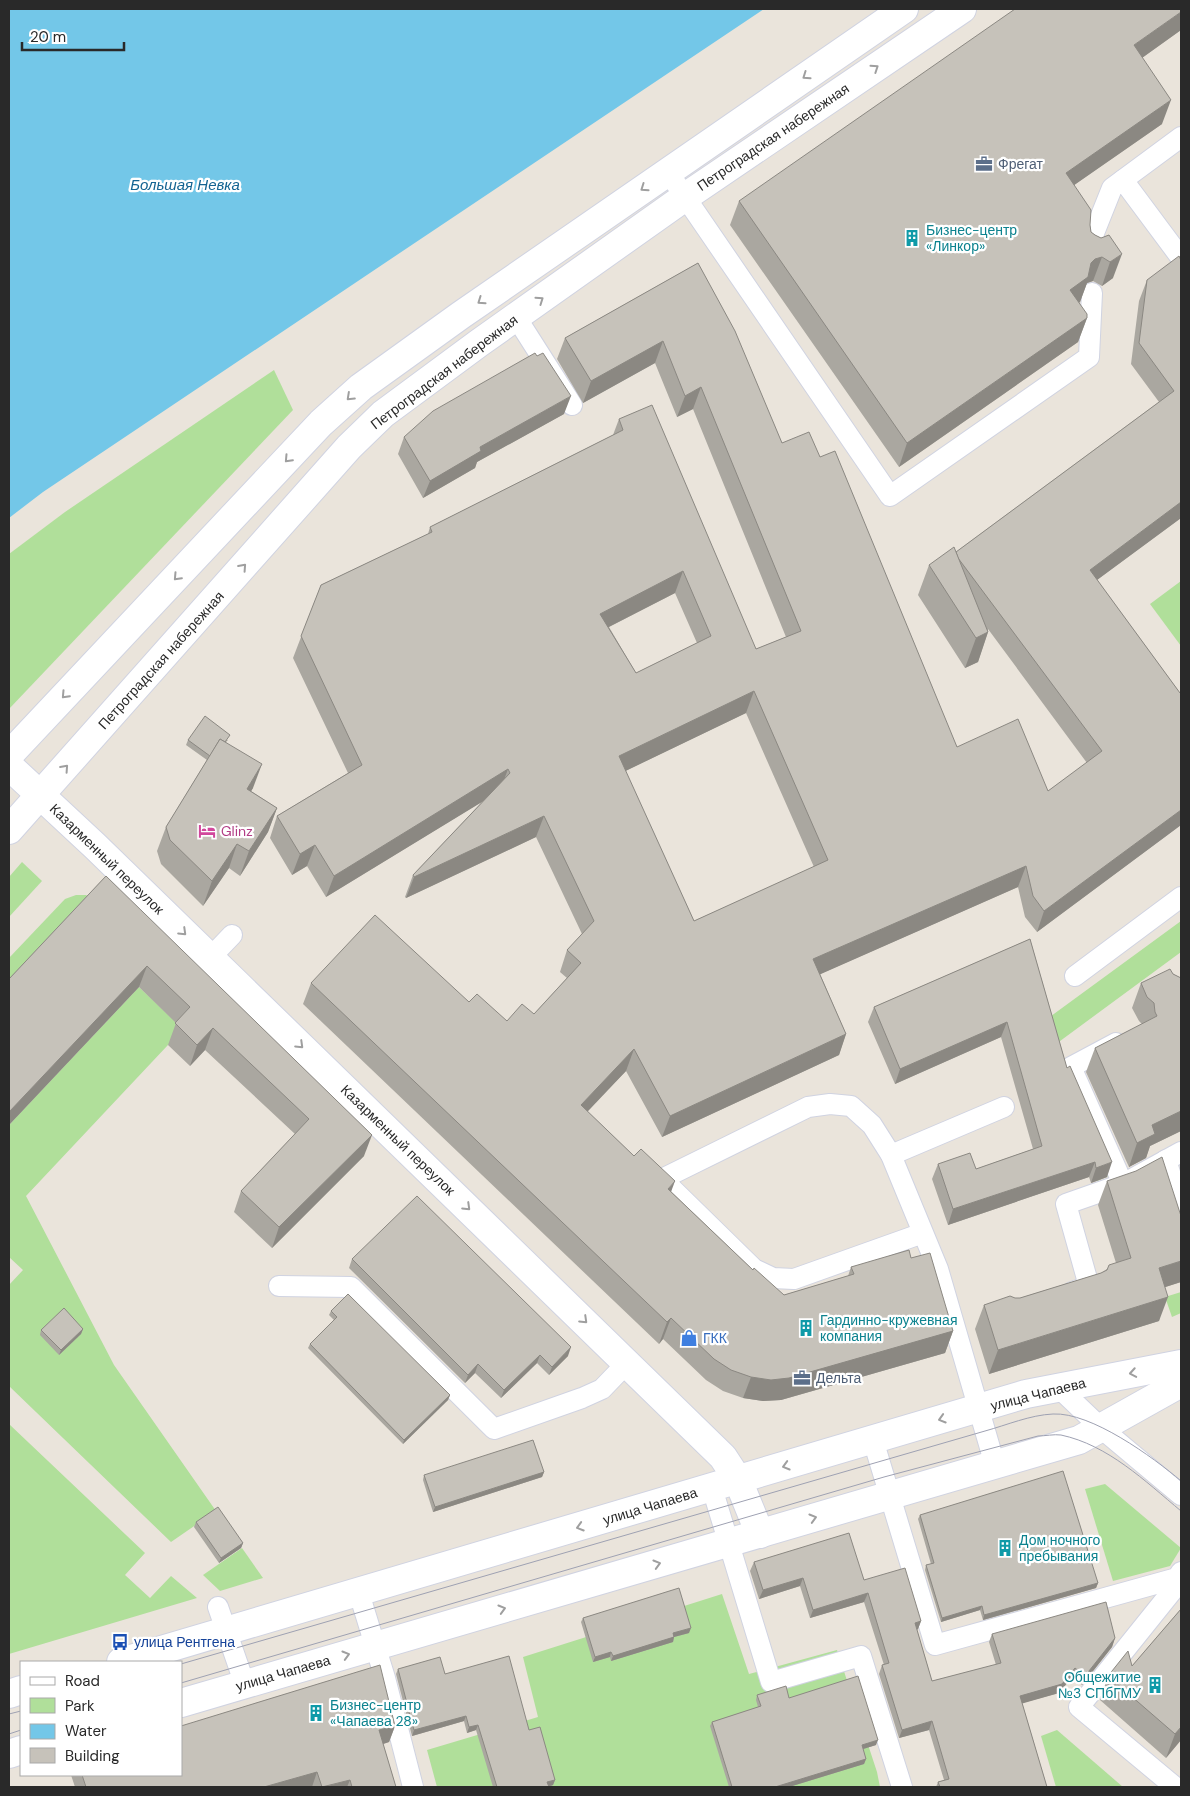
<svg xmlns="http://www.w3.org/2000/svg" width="1190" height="1796" font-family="'DM Sans',sans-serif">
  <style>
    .green { fill: #b0df9a }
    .water { fill: #73c7e8 }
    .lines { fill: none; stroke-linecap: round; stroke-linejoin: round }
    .service-casing { stroke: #d0d3e1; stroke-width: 22 }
    .minor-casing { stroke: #d0d3e1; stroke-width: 30 }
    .tertiary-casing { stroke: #d0d3e1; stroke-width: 30 }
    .service { stroke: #fff; stroke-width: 20 }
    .minor { stroke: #fff; stroke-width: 28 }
    .tertiary { stroke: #fff; stroke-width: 28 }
    .tram { stroke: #9ea1b2; stroke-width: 1 }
    .wall { fill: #aaa7a0; fill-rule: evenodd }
    .shaded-wall { fill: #8b8882 }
    .building { fill: #c6c2ba; stroke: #8b8882; fill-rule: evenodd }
    .oneway { stroke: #9f9f9f }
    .labels { text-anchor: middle; stroke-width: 4.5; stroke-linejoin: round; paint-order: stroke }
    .street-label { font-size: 14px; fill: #292929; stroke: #fff }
    .service-label { font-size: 14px; fill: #4e5e75; stroke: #fff; text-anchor: start }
    .culture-label { font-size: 14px; fill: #0d838f; stroke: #fff; text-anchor: start }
    .hotel-label { font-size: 14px; fill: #b23c85; stroke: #fff; text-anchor: start }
    .shop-label { font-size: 14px; fill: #366cbe; stroke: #fff; text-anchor: start }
    .transit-label { font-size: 14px; fill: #164399; stroke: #fff; text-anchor: start }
    .water-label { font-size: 15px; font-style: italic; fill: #146492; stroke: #fff }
  </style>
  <rect width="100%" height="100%" fill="#eae4db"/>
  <g class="green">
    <polygon points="274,370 293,410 9,709 9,554 65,512"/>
    <polygon points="1181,581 1181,646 1150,604"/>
    <polygon points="22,862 42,881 9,917 9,877"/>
    <polygon points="76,895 86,895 93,900 9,989 9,958 65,899"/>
    <polygon points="1181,921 1181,952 1056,1044 1113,1174 1097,1181 1047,1019"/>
    <polygon points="139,987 183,1029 26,1196 114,1365 216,1511 171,1542 9,1386 9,1285 23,1270 9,1257 9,1125"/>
    <polygon points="1181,1292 1181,1313 1172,1317 1165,1297"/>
    <polygon points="9,1424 145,1553 125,1575 150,1598 171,1576 197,1598 9,1654"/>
    <polygon points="1105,1484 1181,1548 1170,1566 1113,1581 1085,1489"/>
    <polygon points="242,1548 263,1578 220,1591 203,1575"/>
    <polygon points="722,1594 749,1674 837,1650 877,1772 880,1787 437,1787 427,1750 538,1717 523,1657"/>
    <polygon points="1057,1730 1123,1787 1056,1787 1041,1736"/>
  </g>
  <polygon class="water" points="9,9 764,9 43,492 9,518"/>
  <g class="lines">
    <g class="service-casing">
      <g id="service">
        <polyline points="668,172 890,496 1089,357 1092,293"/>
        <polyline points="1123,180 1181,258"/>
        <polyline points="1093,250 1094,233 1112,188 1181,137"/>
        <polyline points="516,317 572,405"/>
        <polyline points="210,958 232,935"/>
        <polyline points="1075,976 1181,897"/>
        <polyline points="1116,1043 1071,1067 1123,1184"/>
        <polyline points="891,1155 1004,1107"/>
        <polyline points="1166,1160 1181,1208"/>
        <polyline points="923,1233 794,1279 773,1278 754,1269 662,1179 808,1107 830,1104 851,1106 872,1125 891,1155 938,1269 995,1465"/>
        <polyline points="279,1286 351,1287 494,1429 582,1398 602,1389 627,1363"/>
        <polyline points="1072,1292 1089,1286 1066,1204 1123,1184 1181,1152"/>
        <polyline points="1058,1387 1101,1428 1181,1495"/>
        <polyline points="873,1440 935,1645 1177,1578 1181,1572"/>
        <polyline points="712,1488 771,1682 861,1656 902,1787"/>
        <polyline points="359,1593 385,1678 413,1787"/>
        <polyline points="218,1607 245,1685"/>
        <polyline points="1175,1787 1079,1707 1181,1580"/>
      </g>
    </g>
    <g class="minor-casing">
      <polyline id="minor" points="9,766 95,846 723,1457 738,1480 760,1534"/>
    </g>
    <g class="tertiary-casing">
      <g id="tertiary">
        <polyline points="9,755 321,423 361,387 461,315 904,9"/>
        <polyline points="9,830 349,447 383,414 479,343 685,197 962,9"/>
        <polyline points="121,1662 1026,1394 1181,1364"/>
        <polyline points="9,1694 21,1690"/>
        <polyline points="181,1703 1079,1440 1181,1383"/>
        <polyline points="9,1754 21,1750"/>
      </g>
    </g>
    <use href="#service" class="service"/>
    <use href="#minor" class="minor"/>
    <use href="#tertiary" class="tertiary"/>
    <g class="tram">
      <path d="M181,1664L985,1431C1007,1425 1030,1415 1053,1414C1091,1412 1153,1457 1181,1481"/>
      <path d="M181,1683L884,1477L1038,1436C1045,1436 1054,1434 1061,1435C1108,1445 1145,1481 1181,1511"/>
      <polyline points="9,1714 21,1711"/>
      <polyline points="9,1734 21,1730"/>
    </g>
  </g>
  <g class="wall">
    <polygon points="1181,30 1142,58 1162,124 1074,185 1090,225 1091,232 1095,235 1101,238 1109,235 1113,278 1102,286 1093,281 1087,283 1080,302 1078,303 1087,318 1078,342 899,467 730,225 739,201"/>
    <path d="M1181,260V518L1097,580L1180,693L1181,692V825L1037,932L1025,917L1018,887L820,974L846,1034L839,1055L662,1137L626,1071L587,1111L753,1270L784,1295L848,1276L851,1267L911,1258L953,1331L945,1353L781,1400L763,1401L743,1398L723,1391L706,1380L663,1339L659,1344L303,1004L311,983L469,1002L507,1021L534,1014L567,978L560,972L567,950L582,934L536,837L406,898L405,897L413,875L483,801L326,897L307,866L292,875L270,838L277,816L348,773L293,658L321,585L428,534L430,527L613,435L619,419L756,649L786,637L693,409L677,417L655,363L583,403L557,359L565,338L698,263L782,443L820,457L957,747L1048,791L1087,763L988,629V632L978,662L965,668L918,595L929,565L956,552L1159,402L1131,364L1139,301L1147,280ZM675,593L697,643L636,673L609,627ZM746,713L814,867L694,921L625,771Z"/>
    <polygon points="564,414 477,462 475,468 423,498 398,454 404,437"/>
    <polygon points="188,740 228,740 226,742 253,788 251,791 277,808 268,832 240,876 229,868 203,906 161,864 157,851 166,827 207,760 186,745"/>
    <polygon points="106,876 364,1156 272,1248 234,1212 241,1191 295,1134 205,1050 190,1066 168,1045 176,1023 139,987 9,1125 9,979"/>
    <polygon points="1030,939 1067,1068 1107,1177 1091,1183 1089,1177 948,1225 932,1179 938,1164 976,1169 1033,1149 1001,1037 895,1084 868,1022 874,1007"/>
    <polygon points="1173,974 1181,978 1181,1131 1150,1146 1146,1158 1129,1167 1086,1072 1095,1048 1142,1024 1139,1021 1132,1008 1141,983"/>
    <polygon points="1107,1181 1181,1282 1165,1287 1159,1321 989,1374 975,1329 984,1305 1015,1298 1020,1298 1101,1273 1116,1263 1098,1205"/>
    <polygon points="352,1259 568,1356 549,1375 537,1363 501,1398 475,1373 465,1383 349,1268"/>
    <polygon points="331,1311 450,1395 448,1400 403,1444 308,1348 310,1344 334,1320 329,1315"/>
    <polygon points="83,1329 81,1334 59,1355 40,1335 41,1330"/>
    <polygon points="544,1472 542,1477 433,1512 423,1480 424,1475"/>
    <polygon points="920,1515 1098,1583 1096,1588 983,1620 980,1610 941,1622 925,1570 926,1565 931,1564 918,1519"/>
    <polygon points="196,1522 243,1543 241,1548 219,1563 194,1527"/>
    <polygon points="754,1562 864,1580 921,1621 918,1629 917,1630 932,1681 996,1665 989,1642 992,1634 1115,1638 1112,1647 1082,1685 1072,1677 1059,1693 1022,1703 1047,1787 936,1787 938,1782 944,1780 929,1730 899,1738 879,1674 882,1665 884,1665 864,1602 810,1618 800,1586 759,1599 750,1571"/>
    <polygon points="1181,1609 1181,1740 1166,1758 1100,1700 1108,1676 1132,1666"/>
    <polygon points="583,1618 689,1633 674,1637 673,1642 611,1661 610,1657 593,1662 581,1622"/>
    <polygon points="398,1669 445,1674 529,1730 555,1780 553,1785 549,1787 493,1787 476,1730 467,1733 464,1721 412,1736 396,1674"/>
    <polygon points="757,1695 789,1698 876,1745 863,1749 866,1759 864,1764 789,1787 729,1787 710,1726 712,1722 758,1707 756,1700"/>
    <polygon points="395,1726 389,1742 383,1744 396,1787 75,1787 71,1775 181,1775"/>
  </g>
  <g class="shaded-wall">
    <polygon points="1181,12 1181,30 1125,70 1134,45"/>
    <polygon points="1171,100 1162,124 1057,197 1066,173"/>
    <polygon points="1122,254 1113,278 1102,286 1110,262"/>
    <polygon points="1102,257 1093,281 1087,283 1080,302 1061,315 1070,290 1091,263 1095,259"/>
    <polygon points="1087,318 1078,342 899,467 907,443"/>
    <polygon points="663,341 655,363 583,403 591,381"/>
    <polygon points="701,387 693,409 677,417 685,396"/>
    <polygon points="571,396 564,414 477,462 475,468 423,498 430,481 480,447"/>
    <polygon points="1181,502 1181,518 1082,591 1090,570"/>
    <polygon points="683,571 675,593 593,635 600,614"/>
    <polygon points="988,632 978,662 965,668 976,638"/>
    <polygon points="754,691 746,713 611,778 619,756"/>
    <polygon points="262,764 253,788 238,813 247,789"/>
    <polygon points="508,769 500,791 326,897 334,876"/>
    <polygon points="277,808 268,832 240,876 249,851"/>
    <polygon points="1181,810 1181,825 1037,932 1044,911"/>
    <polygon points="544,816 536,837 406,898 414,877"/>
    <polygon points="237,844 229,868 203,906 212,881"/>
    <polygon points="315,845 307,866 292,875 300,854"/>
    <polygon points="1026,866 1018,887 805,981 813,959"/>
    <polygon points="147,966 139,987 9,1125 9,1112"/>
    <polygon points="1007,1022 1001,1037 895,1084 900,1069"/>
    <polygon points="213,1028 205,1050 190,1066 197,1045"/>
    <polygon points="846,1034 839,1055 662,1137 670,1116"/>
    <polygon points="634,1049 626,1071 573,1127 581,1105"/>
    <polygon points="1181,1111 1181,1131 1150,1146 1146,1158 1129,1167 1137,1143 1152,1125"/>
    <polygon points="372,1135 364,1156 272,1248 279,1227"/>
    <polygon points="1095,1162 1089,1177 948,1225 953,1209"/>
    <polygon points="1112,1162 1107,1177 1091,1183 1096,1168"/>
    <polygon points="675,1181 667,1203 668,1189"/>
    <polygon points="1181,1261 1181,1282 1150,1292 1159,1268"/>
    <polygon points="1168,1297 1159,1321 989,1374 998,1350"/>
    <polygon points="671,1318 663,1339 659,1344 667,1322"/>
    <polygon points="83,1329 81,1334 59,1355 61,1350"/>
    <polygon points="953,1331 945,1353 781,1400 763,1401 743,1398 751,1377"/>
    <polygon points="571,1347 568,1356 549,1375 552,1367"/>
    <polygon points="540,1355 537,1363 501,1398 504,1390"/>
    <polygon points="478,1364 475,1373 465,1383 468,1375"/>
    <polygon points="450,1395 448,1400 403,1444 404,1440"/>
    <polygon points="544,1472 542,1477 433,1512 435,1507"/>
    <polygon points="243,1543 241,1548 219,1563 221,1558"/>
    <polygon points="803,1578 800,1586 759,1599 763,1590"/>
    <polygon points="1098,1583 1096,1588 983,1620 984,1615"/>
    <polygon points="868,1593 864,1602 810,1618 813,1610"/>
    <polygon points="982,1606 980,1610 941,1622 942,1618"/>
    <polygon points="921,1621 918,1629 912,1631 915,1623"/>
    <polygon points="691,1628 689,1633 674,1637 673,1642 611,1661 613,1656 673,1633"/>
    <polygon points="1115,1638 1112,1647 1082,1685 1085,1676"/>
    <polygon points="611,1652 610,1657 593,1662 595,1657"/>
    <polygon points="1075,1668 1072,1677 1059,1693 1017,1705 1020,1696"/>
    <polygon points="466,1716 464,1721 412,1736 414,1730"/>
    <polygon points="932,1721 929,1730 899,1738 902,1730"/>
    <polygon points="478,1725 476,1730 467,1733 469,1727"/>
    <polygon points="395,1726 389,1742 374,1747 379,1730"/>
    <polygon points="1181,1727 1181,1740 1166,1758 1175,1734"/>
    <polygon points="878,1740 876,1745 860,1750 862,1745"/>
    <polygon points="866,1759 864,1764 789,1787 775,1787"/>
    <polygon points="317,1772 312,1787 264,1787"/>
    <polygon points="350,1780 347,1787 324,1787"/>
    <polygon points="555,1780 553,1785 546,1787 547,1782"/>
  </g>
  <g class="building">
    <polygon points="1015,9 1181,9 1181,12 1134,45 1171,100 1066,173 1091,210 1090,225 1091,232 1095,235 1101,238 1109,235 1122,254 1110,262 1102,257 1095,259 1091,263 1088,277 1070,290 1087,314 1087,318 907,443 739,201"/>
    <path d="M1179,256L1181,260V502L1090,570L1180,693L1181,692V810L1044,911L1033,896L1026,866L813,959L846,1034L670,1116L634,1049L581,1105L634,1156L641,1149L675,1181L668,1189L753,1270L754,1268L784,1295L854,1274L851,1267L909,1250L911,1258L930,1253L953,1331L789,1378L771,1380L751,1377L731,1370L714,1359L671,1318L667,1322L311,983L375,915L469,1002L477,994L507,1021L522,1004L534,1014L581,963L567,950L594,921L544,816L414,877L413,875L510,773L508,769L334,876L315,845L300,854L277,816L362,765L301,636L321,585L432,532L430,527L623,430L619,419L652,405L756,649L801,631L701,387L685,396L663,341L591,381L565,338L698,263L735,331L782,443L809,432L820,457L835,451L957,747L1018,719L1048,791L1102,751L958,558L956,552L1174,391L1139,343L1147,280ZM683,571L711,636L636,673L600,614ZM754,691L828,860L694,921L619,756Z"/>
    <polygon points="535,353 537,356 543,353 571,396 480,447 481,451 430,481 404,437 433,411"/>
    <polygon points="954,547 988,632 976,638 929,565"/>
    <polygon points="205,716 230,735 225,742 220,739 210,756 188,740"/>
    <polygon points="220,739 262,764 247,789 277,808 249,851 237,844 212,881 170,840 166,827"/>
    <polygon points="106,876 372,1135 279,1227 241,1191 309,1119 213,1028 197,1045 175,1023 190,1007 147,966 9,1112 9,979"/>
    <polygon points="1030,939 1067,1068 1070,1066 1112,1162 1096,1168 1095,1162 953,1209 938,1164 970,1153 976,1169 1042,1146 1007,1022 900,1069 874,1007"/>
    <polygon points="1170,969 1173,974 1181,978 1181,1111 1152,1125 1155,1134 1137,1143 1095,1048 1157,1016 1155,1012 1154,1003 1147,997 1141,983"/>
    <polygon points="1162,1157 1181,1216 1181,1261 1159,1268 1168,1297 998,1350 984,1305 1010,1296 1015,1298 1020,1298 1101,1273 1107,1270 1109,1265 1131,1258 1107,1181 1136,1171"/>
    <polygon points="417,1196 571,1347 552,1367 540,1355 504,1390 478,1364 468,1375 352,1259"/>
    <polygon points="348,1294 450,1395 404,1440 310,1344 337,1317 331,1311"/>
    <polygon points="64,1308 83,1329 61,1350 41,1330"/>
    <polygon points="533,1440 544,1472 435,1507 424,1475"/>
    <polygon points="1063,1471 1098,1583 984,1615 982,1606 942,1618 926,1565 934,1563 920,1515"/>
    <polygon points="218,1507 243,1543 221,1558 196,1522"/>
    <polygon points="849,1533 864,1580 905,1568 921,1621 915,1623 932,1681 1001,1663 992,1634 1106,1602 1115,1638 1085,1676 1075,1668 1062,1684 1020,1696 1047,1787 940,1787 938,1782 949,1779 932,1721 902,1730 882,1665 889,1663 868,1593 813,1610 803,1578 763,1590 754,1562"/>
    <polygon points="679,1588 691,1628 673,1633 674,1637 613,1656 611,1652 595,1657 583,1618"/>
    <polygon points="1181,1609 1181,1727 1175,1734 1108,1676 1128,1651 1132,1666"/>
    <polygon points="509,1656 529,1730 540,1727 555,1780 547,1782 549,1787 497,1787 478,1725 469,1727 466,1716 414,1730 398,1669 440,1657 445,1674"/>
    <polygon points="380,1665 395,1726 379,1730 396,1787 352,1787 350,1780 322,1787 317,1772 264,1787 86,1787 82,1775 181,1775 181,1726"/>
    <polygon points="858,1676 878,1740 862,1745 866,1759 775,1787 732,1787 712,1722 761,1706 757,1695 786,1686 789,1698"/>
  </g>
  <defs><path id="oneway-chevron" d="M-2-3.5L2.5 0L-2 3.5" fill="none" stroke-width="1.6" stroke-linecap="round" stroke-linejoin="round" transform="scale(1.25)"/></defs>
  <g class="oneway">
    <use href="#oneway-chevron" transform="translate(875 68) rotate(-34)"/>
    <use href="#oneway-chevron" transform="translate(806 76) rotate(145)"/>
    <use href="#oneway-chevron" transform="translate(644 188) rotate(145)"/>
    <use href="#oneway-chevron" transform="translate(540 300) rotate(-35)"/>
    <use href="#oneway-chevron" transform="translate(481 301) rotate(145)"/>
    <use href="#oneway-chevron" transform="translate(350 397) rotate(137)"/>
    <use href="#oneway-chevron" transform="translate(288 459) rotate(133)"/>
    <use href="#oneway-chevron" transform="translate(243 567) rotate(-48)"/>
    <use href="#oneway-chevron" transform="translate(177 577) rotate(133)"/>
    <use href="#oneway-chevron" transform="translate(65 695) rotate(133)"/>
    <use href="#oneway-chevron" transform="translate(65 768) rotate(-48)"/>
    <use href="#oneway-chevron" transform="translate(183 932) rotate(44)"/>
    <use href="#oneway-chevron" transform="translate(300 1045) rotate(44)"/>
    <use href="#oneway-chevron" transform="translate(467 1207) rotate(44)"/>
    <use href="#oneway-chevron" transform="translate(584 1320) rotate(44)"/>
    <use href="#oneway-chevron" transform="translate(1133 1373) rotate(170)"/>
    <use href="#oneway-chevron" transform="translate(942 1419) rotate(163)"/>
    <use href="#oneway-chevron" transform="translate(786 1466) rotate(164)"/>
    <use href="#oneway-chevron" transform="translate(813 1518) rotate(-16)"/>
    <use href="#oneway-chevron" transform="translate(580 1527) rotate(163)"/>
    <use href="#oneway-chevron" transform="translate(657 1564) rotate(-16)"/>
    <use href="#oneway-chevron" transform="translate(502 1609) rotate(-16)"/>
    <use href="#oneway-chevron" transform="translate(346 1655) rotate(-16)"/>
  </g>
  <defs>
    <g id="office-bare" transform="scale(1.35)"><path d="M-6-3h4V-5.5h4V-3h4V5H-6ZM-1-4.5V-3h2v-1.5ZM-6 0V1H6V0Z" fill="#5c6f8a" stroke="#fff" stroke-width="2.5" paint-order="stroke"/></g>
    <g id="building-bare" transform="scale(1.35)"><path d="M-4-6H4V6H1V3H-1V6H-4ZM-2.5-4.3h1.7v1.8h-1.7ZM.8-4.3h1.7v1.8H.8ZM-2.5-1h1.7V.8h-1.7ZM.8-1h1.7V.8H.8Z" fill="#0f9aa8" stroke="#fff" stroke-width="2.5" paint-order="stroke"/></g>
    <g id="hotel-bare" transform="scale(1.35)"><path d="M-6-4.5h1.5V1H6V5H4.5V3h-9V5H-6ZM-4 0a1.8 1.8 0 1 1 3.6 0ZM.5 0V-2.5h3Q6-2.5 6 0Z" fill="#d1479c" stroke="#fff" stroke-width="2.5" paint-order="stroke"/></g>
    <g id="shop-bare" transform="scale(1.35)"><path d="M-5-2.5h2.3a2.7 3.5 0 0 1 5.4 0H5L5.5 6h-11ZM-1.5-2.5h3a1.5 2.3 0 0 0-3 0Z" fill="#3f7fe0" stroke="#fff" stroke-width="2.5" paint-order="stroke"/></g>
    <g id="bus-bare" transform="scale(1.35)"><path d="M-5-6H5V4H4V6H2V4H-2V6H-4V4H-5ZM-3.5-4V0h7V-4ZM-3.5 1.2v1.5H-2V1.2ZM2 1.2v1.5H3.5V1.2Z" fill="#1a4fb4" stroke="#fff" stroke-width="2.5" paint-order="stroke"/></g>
  </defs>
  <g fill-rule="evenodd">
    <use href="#office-bare" x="984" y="164"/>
    <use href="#building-bare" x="912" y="238"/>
    <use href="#hotel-bare" x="207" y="831"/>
    <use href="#building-bare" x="806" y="1328"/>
    <use href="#shop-bare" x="689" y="1338"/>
    <use href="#office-bare" x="802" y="1378"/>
    <use href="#building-bare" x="1005" y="1548"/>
    <use href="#bus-bare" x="120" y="1642"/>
    <use href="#building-bare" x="1155" y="1685"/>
    <use href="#building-bare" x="316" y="1713"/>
  </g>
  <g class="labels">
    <g class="street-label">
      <text transform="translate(773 137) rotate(-34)" y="5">Петроградская набережная</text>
      <text transform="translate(444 372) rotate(-37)" y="5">Петроградская набережная</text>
      <text transform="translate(161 660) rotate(-48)" y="5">Петроградская набережная</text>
      <text transform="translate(107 859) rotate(44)" y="5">Казарменный переулок</text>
      <text transform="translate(398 1140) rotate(44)" y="5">Казарменный переулок</text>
      <text transform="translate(1038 1394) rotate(-14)" y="5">улица Чапаева</text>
      <text transform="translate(650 1506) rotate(-17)" y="5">улица Чапаева</text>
      <text transform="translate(283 1673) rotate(-16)" y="5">улица Чапаева</text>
    </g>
    <g class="service-label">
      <text x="998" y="169">Фрегат</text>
      <text x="816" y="1383">Дельта</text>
    </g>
    <g class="culture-label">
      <text x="926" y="235">Бизнес-центр<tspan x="926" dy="16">«Линкор»</tspan></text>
      <text x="820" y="1325">Гардинно-кружевная<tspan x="820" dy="16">компания</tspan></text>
      <text x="1019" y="1545">Дом ночного<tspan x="1019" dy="16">пребывания</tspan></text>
      <text x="1141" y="1682" text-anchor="end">Общежитие<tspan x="1141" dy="16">№3 СПбГМУ</tspan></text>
      <text x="330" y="1710">Бизнес-центр<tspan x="330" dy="16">«Чапаева 28»</tspan></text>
    </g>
    <g class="hotel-label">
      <text x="221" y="836">Glinz</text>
    </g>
    <g class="shop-label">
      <text x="703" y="1343">ГКК</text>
    </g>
    <g class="transit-label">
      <text x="134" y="1647">улица Рентгена</text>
    </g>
    <g class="water-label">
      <text x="185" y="190">Большая Невка</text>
    </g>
  </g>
  <rect width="1190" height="1796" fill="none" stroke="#292929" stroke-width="20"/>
  <rect x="20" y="1661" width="162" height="115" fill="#ffffff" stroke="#a9a9a9"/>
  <rect x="30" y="1677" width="25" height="8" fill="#ffffff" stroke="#a9a9a9"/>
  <text x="65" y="1686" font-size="15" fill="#292929">Road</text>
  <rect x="30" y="1698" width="25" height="15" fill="#b0df9a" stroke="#a9a9a9"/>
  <text x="65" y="1711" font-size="15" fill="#292929">Park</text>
  <rect x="30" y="1724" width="25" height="15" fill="#73c7e8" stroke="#a9a9a9"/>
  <text x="65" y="1736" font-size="15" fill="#292929">Water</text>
  <rect x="30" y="1748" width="25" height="15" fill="#c6c2ba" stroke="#a9a9a9"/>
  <text x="65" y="1761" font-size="15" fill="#292929">Building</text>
  <path d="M22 42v8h102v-8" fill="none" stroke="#292929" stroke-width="2.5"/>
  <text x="30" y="42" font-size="15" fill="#292929" stroke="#ffffff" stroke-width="4" paint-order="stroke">20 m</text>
</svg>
